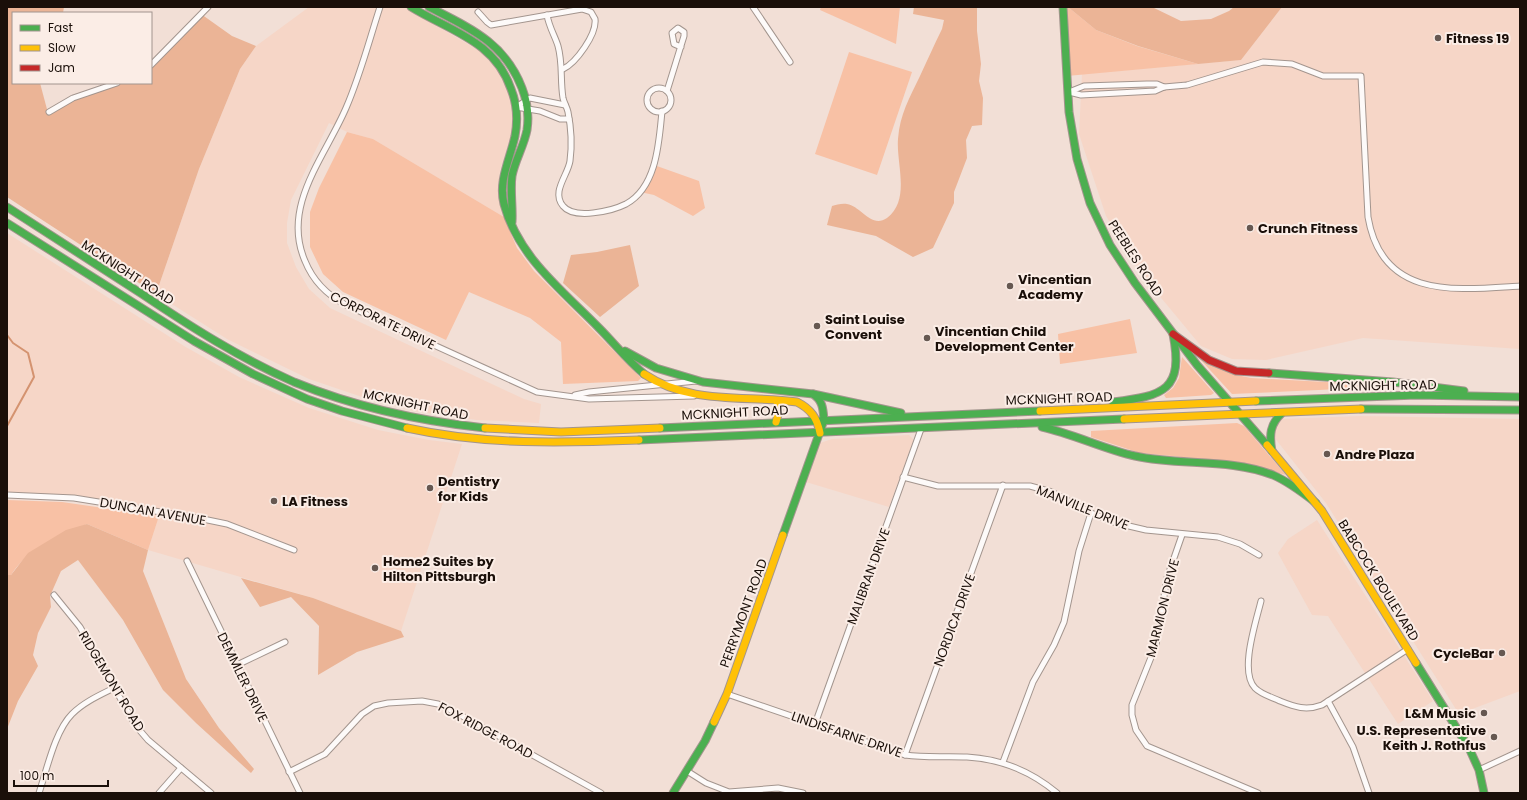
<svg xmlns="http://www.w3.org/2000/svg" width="1527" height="800" font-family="Poppins,sans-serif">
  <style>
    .built { fill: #f6d6c7 }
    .green { fill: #f8c1a5 }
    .forest { fill: #ebb496 }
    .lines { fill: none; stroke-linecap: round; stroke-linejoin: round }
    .stream { stroke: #d49370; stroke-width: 2 }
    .street-casing { stroke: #a3958e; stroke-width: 7 }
    .fast-casing { stroke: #a3958e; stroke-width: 9 }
    .slow-casing { stroke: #a3958e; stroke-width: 9 }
    .jam-casing { stroke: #a3958e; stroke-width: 9 }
    .street { stroke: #fdfaf9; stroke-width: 5 }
    .fast { stroke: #4caf50; stroke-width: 7 }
    .slow { stroke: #ffc107; stroke-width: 7 }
    .jam { stroke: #c62828; stroke-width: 7 }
    .poi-dot { fill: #665851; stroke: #fbede6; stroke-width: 1.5 }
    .labels { text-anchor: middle; stroke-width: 4; stroke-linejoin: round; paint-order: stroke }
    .poi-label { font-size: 13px; font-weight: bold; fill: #1a0f09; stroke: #fbede6; text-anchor: start }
    .street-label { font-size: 13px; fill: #1a0f09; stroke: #fbede6 }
  </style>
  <rect width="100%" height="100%" fill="#f2dfd6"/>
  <g class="built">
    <polygon points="309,7 404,7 480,51 490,58 498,68 507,87 513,107 513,129 500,171 498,188 504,217 373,139 347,132 329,123 291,200 287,223 287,243 296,267 309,289 330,308 524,399 541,404 539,423 477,420 414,411 365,398 309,379 227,339 156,294 199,169 240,69 256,46"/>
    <polygon points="1282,7 1520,7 1520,349 1363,338 1266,360 1232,359 1201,346 1143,276 1106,216 1079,134 1082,74 1241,60"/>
    <polygon points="7,233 184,346 239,377 309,408 378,430 429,440 462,444 401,631 313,598 148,550 160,512 97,501 7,495"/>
    <polygon points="1359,416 1520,419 1520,691 1459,714 1326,503 1274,437 1275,428 1282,419"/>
    <polygon points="909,435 913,439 913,442 889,507 806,482 820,443 832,439"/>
    <polygon points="1317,520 1433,701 1398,724 1328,616 1312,615 1278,553 1288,539"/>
  </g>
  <g class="green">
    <polygon points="821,7 900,7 896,44 820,10"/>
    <polygon points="1063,7 1068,7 1096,30 1137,46 1198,64 1067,76"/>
    <polygon points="849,52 912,72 877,175 815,154"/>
    <polygon points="347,132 373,139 504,217 517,248 534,271 641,378 638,381 563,384 561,342 530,318 469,292 446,340 343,292 323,274 310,247 310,212 319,188"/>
    <polygon points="654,165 699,181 705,208 693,216 654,195 640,192"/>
    <polygon points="1130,319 1137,353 1060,364 1058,334"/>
    <polygon points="1182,357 1214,393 1211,395 1166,398 1164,395 1173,388 1179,378"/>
    <polygon points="1199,358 1232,374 1251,378 1381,385 1383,387 1232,394"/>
    <polygon points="1237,423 1244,426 1286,475 1244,463 1140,453 1091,437 1091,431"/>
    <path d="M7,500L62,502L159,516L148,550L87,524C57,538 30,546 11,575H7Z"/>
  </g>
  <g class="forest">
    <polygon points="7,7 64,7 63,13 13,13 13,83 40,83 48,113 63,103 117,83 151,83 151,65 201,14 232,36 256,46 240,69 199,169 156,294 7,197"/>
    <path d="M914,7H977V31L981,64L979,81L983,98L982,125L972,126L966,140L967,158L954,192V203L933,248L913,257L876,236L827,225L832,206C836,205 842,203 847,204C861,206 871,229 887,218C911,200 896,163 898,139C900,114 909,99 920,76C927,61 934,45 942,29L944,20L913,14Z"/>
    <polygon points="1068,7 1152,7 1181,21 1211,19 1229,11 1234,7 1282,7 1241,60 1198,64 1138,46 1096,30"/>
    <polygon points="630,245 639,286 600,317 563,283 571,255 597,252"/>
    <polygon points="87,524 148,550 143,571 186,679 219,728 254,769 251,773 196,723 163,690 123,620 78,560 61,571 50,596 51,607 38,633 33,655 38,666 18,701 7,729 7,575 11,575 28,553 66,530"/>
    <polygon points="241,578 313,598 401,631 404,637 357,652 318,675 319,626 291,597 260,607"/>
  </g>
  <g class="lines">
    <polyline class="stream" points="7,335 13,343 28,353 34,377 7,426"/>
    <g class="street-casing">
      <g id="street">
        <path d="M380,7C369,41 360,76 346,108C325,157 281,206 305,261C313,281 327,295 346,305L537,392L589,399L694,396"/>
        <polyline points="753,7 790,62"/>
        <path d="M478,12L487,22L491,25L582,9L591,12L595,19C597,34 576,63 563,69"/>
        <path d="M547,15C549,27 555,36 558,46C563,64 560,80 563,98C564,103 567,107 568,112C571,127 572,146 570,161C568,175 551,192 563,206C574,220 612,211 626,204C657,187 659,142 662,111"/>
        <polyline points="151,65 208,7"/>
        <circle cx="659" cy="100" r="12"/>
        <polyline points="667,91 684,36 684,32 678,28 672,33 674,44 681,47"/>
        <path d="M1069,92L1081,95L1155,91L1164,87L1187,85L1263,62L1292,64L1323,76H1361L1368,217C1382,300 1456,290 1520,286"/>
        <polyline points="1069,92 1084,86 1147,84 1157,84 1164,87"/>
        <polyline points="516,107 540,111 560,119 569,119"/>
        <polyline points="516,107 530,98 565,105"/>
        <polyline points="49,112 73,98 117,83"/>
        <polyline points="575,395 589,392 696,381"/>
        <polyline points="903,477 938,486 1030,486 1052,492 1091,513 1116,523 1146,530 1218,537 1240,544 1259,555"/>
        <polyline points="7,495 74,498 198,518 227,524 294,550"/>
        <polyline points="1182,535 1167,578 1156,645 1132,705 1132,715 1136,730 1147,746 1258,793"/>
        <polyline points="187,561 300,793"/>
        <polyline points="54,595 80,627 136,726 148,740 211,793"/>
        <path d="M1261,601C1256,622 1239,672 1255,688C1262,695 1272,697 1280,701C1295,707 1306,711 1322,705L1408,649"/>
        <polyline points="237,665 285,642"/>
        <path d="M727,694L905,755C926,758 946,756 967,757C1000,759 1031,771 1057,793"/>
        <polyline points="1328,701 1353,747 1369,793"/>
        <polyline points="815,724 921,429"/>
        <polyline points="905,755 1003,485"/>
        <polyline points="1003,762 1033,682 1054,645 1064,622 1079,551 1091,513"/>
        <polyline points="1479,770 1520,751"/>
        <polyline points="687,771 706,783 729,792 778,788 803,793"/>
        <polyline points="289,772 325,754 362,714 374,706 388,703 422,701 438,704 455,712 601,793"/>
        <path d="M39,793C47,769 55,731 72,714C84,702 100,695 114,688"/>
        <polyline points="159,793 181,768"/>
      </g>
    </g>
    <g class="fast-casing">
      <g id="fast">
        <path d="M411,7C450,31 495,41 511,89C517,104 518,120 515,136C510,159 498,181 504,204C518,257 563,291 599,328C614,343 627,360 644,374"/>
        <path d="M429,7C470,28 505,43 522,88C527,101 529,117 527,130C524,146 515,160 512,176C510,191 513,207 512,222"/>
        <polyline points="1063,7 1069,112 1077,159 1090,203 1110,245 1135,283 1197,365 1267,445"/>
        <path d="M7,207C52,236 97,265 142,294C191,327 240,358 294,382C355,407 419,421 485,428"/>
        <polyline points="7,223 194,341 253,374 307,399 342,411 407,428"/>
        <path d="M625,351L656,368L703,382L813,394C823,401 823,409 824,420L783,535"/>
        <polyline points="1269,373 1393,382 1464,391"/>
        <polyline points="813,394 901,413"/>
        <polyline points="1256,401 1417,395 1520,397"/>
        <path d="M1113,402C1164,396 1184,390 1173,334"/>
        <polyline points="1361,409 1520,410"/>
        <path d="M1042,427C1074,434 1103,449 1135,456C1180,466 1229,458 1273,475C1289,482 1302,492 1316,503"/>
        <polyline points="660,428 1040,411"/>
        <polyline points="639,440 1124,419"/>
        <path d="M1272,451C1269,435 1270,424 1282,413"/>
        <polyline points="1416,663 1469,748 1479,770 1484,793"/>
        <polyline points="673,793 705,741 714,722"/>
      </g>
    </g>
    <g class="slow-casing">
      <g id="slow">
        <path d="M644,374C690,405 745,395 797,402C811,409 817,418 820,433"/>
        <polyline points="1040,411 1256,401"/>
        <polyline points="1124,419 1361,409"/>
        <polyline points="776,422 779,411 777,401"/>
        <path d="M407,428C484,445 562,443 639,440"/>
        <polyline points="485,428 561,432 660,428"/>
        <polyline points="1267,445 1322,511 1416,663"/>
        <polyline points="714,722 727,694 783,535"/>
      </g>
    </g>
    <g class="jam-casing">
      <polyline id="jam" points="1173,334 1209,360 1236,371 1269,373"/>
    </g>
    <use href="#street" class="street"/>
    <use href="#fast" class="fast"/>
    <use href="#slow" class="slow"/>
    <use href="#jam" class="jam"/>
  </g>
  <g class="poi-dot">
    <circle cx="1438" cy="38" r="4"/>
    <circle cx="1250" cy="228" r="4"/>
    <circle cx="1010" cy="286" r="4"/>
    <circle cx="817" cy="326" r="4"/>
    <circle cx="927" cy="338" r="4"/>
    <circle cx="1327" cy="454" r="4"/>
    <circle cx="430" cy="488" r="4"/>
    <circle cx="274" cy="501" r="4"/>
    <circle cx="375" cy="568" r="4"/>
    <circle cx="1502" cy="653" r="4"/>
    <circle cx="1484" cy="713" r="4"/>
    <circle cx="1494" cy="737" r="4"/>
  </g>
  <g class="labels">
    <g class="poi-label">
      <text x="1446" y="43">Fitness 19</text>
      <text x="1258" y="233">Crunch Fitness</text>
      <text x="1018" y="284">Vincentian<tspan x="1018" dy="15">Academy</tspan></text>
      <text x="825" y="324">Saint Louise<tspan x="825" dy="15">Convent</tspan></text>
      <text x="935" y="336">Vincentian Child<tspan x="935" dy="15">Development Center</tspan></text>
      <text x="1335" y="459">Andre Plaza</text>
      <text x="438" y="486">Dentistry<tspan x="438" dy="15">for Kids</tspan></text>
      <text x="282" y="506">LA Fitness</text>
      <text x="383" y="566">Home2 Suites by<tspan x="383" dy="15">Hilton Pittsburgh</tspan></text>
      <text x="1494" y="658" text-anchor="end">CycleBar</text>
      <text x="1476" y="718" text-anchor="end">L&amp;M Music</text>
      <text x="1486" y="735" text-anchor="end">U.S. Representative<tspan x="1486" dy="15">Keith J. Rothfus</tspan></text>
    </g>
    <g class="street-label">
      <text transform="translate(1136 258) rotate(57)" y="5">PEEBLES ROAD</text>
      <text transform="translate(128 272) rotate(33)" y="5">MCKNIGHT ROAD</text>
      <text transform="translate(383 320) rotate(26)" y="5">CORPORATE DRIVE</text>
      <text transform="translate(1383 385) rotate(-1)" y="5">MCKNIGHT ROAD</text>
      <text transform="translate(1059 398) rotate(-2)" y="5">MCKNIGHT ROAD</text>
      <text transform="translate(416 404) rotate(12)" y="5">MCKNIGHT ROAD</text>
      <text transform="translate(735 412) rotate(-3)" y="5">MCKNIGHT ROAD</text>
      <text transform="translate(1083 507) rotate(22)" y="5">MANVILLE DRIVE</text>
      <text transform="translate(153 511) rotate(10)" y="5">DUNCAN AVENUE</text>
      <text transform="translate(868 576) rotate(-70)" y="5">MALIBRAN DRIVE</text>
      <text transform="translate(1379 580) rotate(58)" y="5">BABCOCK BOULEVARD</text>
      <text transform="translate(1162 608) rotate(-76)" y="5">MARMION DRIVE</text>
      <text transform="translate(743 613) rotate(-70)" y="5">PERRYMONT ROAD</text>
      <text transform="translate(954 620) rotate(-70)" y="5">NORDICA DRIVE</text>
      <text transform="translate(243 677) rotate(64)" y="5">DEMMLER DRIVE</text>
      <text transform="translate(112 681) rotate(59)" y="5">RIDGEMONT ROAD</text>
      <text transform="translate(486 730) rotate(28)" y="5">FOX RIDGE ROAD</text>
      <text transform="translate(847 734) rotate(19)" y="5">LINDISFARNE DRIVE</text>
    </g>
  </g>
  <rect width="1527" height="800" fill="none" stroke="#1a0f09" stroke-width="16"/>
  <rect x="12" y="12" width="140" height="72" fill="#fbede6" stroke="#a1948e"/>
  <rect x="20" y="25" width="20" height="6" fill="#4caf50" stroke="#a1948e"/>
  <text x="48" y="32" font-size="12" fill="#1a0f09">Fast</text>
  <rect x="20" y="45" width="20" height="6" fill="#ffc107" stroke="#a1948e"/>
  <text x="48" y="52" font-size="12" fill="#1a0f09">Slow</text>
  <rect x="20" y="65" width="20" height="6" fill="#c62828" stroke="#a1948e"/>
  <text x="48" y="72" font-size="12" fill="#1a0f09">Jam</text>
  <path d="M14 780v6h94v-6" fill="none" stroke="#1a0f09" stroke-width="2"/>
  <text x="20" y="780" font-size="12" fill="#1a0f09" stroke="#fbede6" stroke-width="3" paint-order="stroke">100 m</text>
</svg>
